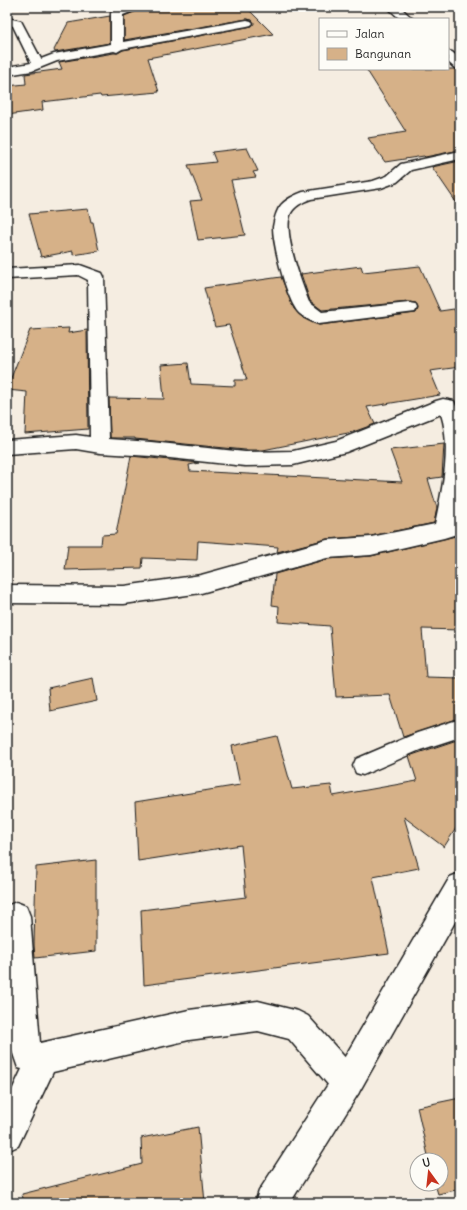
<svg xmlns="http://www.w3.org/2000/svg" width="467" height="1210" font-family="Delius,sans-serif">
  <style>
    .building { fill: #d6b188; stroke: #1c1c1c }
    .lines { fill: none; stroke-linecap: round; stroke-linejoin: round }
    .lane-casing { stroke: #1c1c1c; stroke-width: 3 }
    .street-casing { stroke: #1c1c1c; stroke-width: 3 }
    .secondary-casing { stroke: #1c1c1c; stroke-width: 3 }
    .lane { fill: #fdfcf7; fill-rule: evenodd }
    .street { fill: #fdfcf7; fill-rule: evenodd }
    .secondary { fill: #fdfcf7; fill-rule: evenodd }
  </style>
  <rect width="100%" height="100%" fill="#f5ede1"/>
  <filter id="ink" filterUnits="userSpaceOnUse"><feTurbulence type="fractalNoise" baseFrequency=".025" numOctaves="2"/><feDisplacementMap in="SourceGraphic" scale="8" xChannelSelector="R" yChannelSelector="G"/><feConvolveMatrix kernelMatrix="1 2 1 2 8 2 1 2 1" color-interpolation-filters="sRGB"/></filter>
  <g filter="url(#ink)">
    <g class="building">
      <polygon points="160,7 246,7 273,34 148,58 159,92 101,97 100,95 42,102 43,110 7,115 7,86 26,84 25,74 62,69 59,62 114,53 118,53 123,50 247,27 252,26 254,23 252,20 247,19 124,40 124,16 137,11"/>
      <polygon points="110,16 110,43 55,52 54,50 68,23"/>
      <polygon points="366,69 454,69 460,71 460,150 425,157 424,156 385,162 368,138 406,132"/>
      <polygon points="247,148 258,171 253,172 256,177 231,180 245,235 198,240 190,201 202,200 188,165 216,162 212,152"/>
      <polygon points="460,161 460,208 432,167"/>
      <polygon points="88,209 91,222 93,222 99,251 73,255 73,251 41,257 29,214"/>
      <polygon points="361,266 363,272 420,266 440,311 454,309 460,322 460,367 430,371 440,395 367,407 375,424 353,432 263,450 245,450 135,439 135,438 110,438 109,398 164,399 161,365 188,363 191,384 235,386 235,380 247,380 229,325 215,327 204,288 281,277 294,309 303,318 319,325 416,313 418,309 416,303 409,302 322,310 310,301 301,274"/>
      <polygon points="69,328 68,333 87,330 88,429 25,434 27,392 7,390 7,388 30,330"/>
      <polygon points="444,444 442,477 428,479 437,508 434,523 371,536 327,539 277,552 278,547 198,541 197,560 143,558 142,568 65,570 68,545 101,545 102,535 116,534 131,456 199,463 189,465 190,471 402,482 390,450"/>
      <polygon points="460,535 460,630 422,629 426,677 460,678 460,718 403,737 390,695 336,697 330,626 278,622 279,606 272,605 275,574 327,559 371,556"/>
      <polygon points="93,678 97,701 50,711 48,688"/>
      <polygon points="277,736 292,789 331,785 333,796 417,781 409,756 460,739 460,822 444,847 404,817 419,868 373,877 389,953 144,985 141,910 246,897 241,845 138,861 135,802 240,785 232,746"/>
      <polygon points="96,860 96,951 35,958 34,945 36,867"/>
      <polygon points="460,1098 460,1189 438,1194 435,1184 441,1184 441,1160 429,1160 417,1107"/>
      <polygon points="198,1127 205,1203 24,1203 22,1194 142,1164 141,1138"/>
    </g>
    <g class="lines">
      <g class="lane-casing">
        <polygon id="lane" points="460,719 460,737 420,750 363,775 356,773 353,766 356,759 417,733"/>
      </g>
      <g class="street-casing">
        <g id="street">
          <polygon points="123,7 140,7 138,9 123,15 123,42 247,20 251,21 253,23 251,25 247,26 122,49 117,52 114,51 57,61 32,71 7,75 7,67 31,63 13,26 7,24 7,18 21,21 41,59 54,54 111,44 111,13 113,11"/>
          <path d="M460,151V159L411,170L397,182L381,188L311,199C305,201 297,205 293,210C279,226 302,284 309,302L322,312L409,303L415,304L417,308L415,312L319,324C312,322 305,318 300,314C287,303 273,244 273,227C274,222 275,216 277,212C281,201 293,196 303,192L373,181L387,176L401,164Z"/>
          <path d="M80,265L102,273L104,277L109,439L151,442L245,452L293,451L336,441L436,401L443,399L454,401L460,417V498L457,517L460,518V533L444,538L371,555L327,558L201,593L124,604L7,603V585L124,586L201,575L327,540L371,537L435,524C442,490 452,448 441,414L346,452L293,465L245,466L151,456L100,453L76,449L7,454V440L76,435L90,437L88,280L78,275L7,279V269Z"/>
          <polygon points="16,902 26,906 30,916 40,1043 189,1010 258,1001 298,1011 308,1016 358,1072 362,1083 358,1094 347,1098 336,1094 289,1039 258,1031 189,1040 53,1072 18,1146 7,1151 7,1101 22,1069 18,1068 10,1045 7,995 7,906"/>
        </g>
      </g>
      <g class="secondary-casing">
        <g id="secondary">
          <polygon points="387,7 400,7 413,19 400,19"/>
          <polygon points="448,51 452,52 460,59 460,70 456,69 448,62"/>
          <polygon points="460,873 460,913 358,1094 290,1203 255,1203 259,1191 336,1072 450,877"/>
        </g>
      </g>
      <use href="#lane" class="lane"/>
      <use href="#street" class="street"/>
      <use href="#secondary" class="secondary"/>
    </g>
  </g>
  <rect width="467" height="1210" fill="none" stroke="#fdfcf7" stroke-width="24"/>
  <rect x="12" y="12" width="443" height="1186" fill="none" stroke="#1c1c1c" stroke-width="1.5" filter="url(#ink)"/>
  <rect x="319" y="18" width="130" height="52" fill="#fdfcf7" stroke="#a3a29f"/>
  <rect x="327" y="31" width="20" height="6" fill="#fdfcf7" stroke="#a3a29f"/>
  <text x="355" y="38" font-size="12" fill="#1c1c1c">Jalan</text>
  <rect x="327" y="48" width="20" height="12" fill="#d6b188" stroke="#a3a29f"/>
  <text x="355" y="58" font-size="12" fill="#1c1c1c">Bangunan</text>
  <g transform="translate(429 1172) rotate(345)"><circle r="19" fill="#fdfcf7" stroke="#a3a29f"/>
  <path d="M0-3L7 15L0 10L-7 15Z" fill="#c8321e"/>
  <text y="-6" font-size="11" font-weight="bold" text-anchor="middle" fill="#1c1c1c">U</text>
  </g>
</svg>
